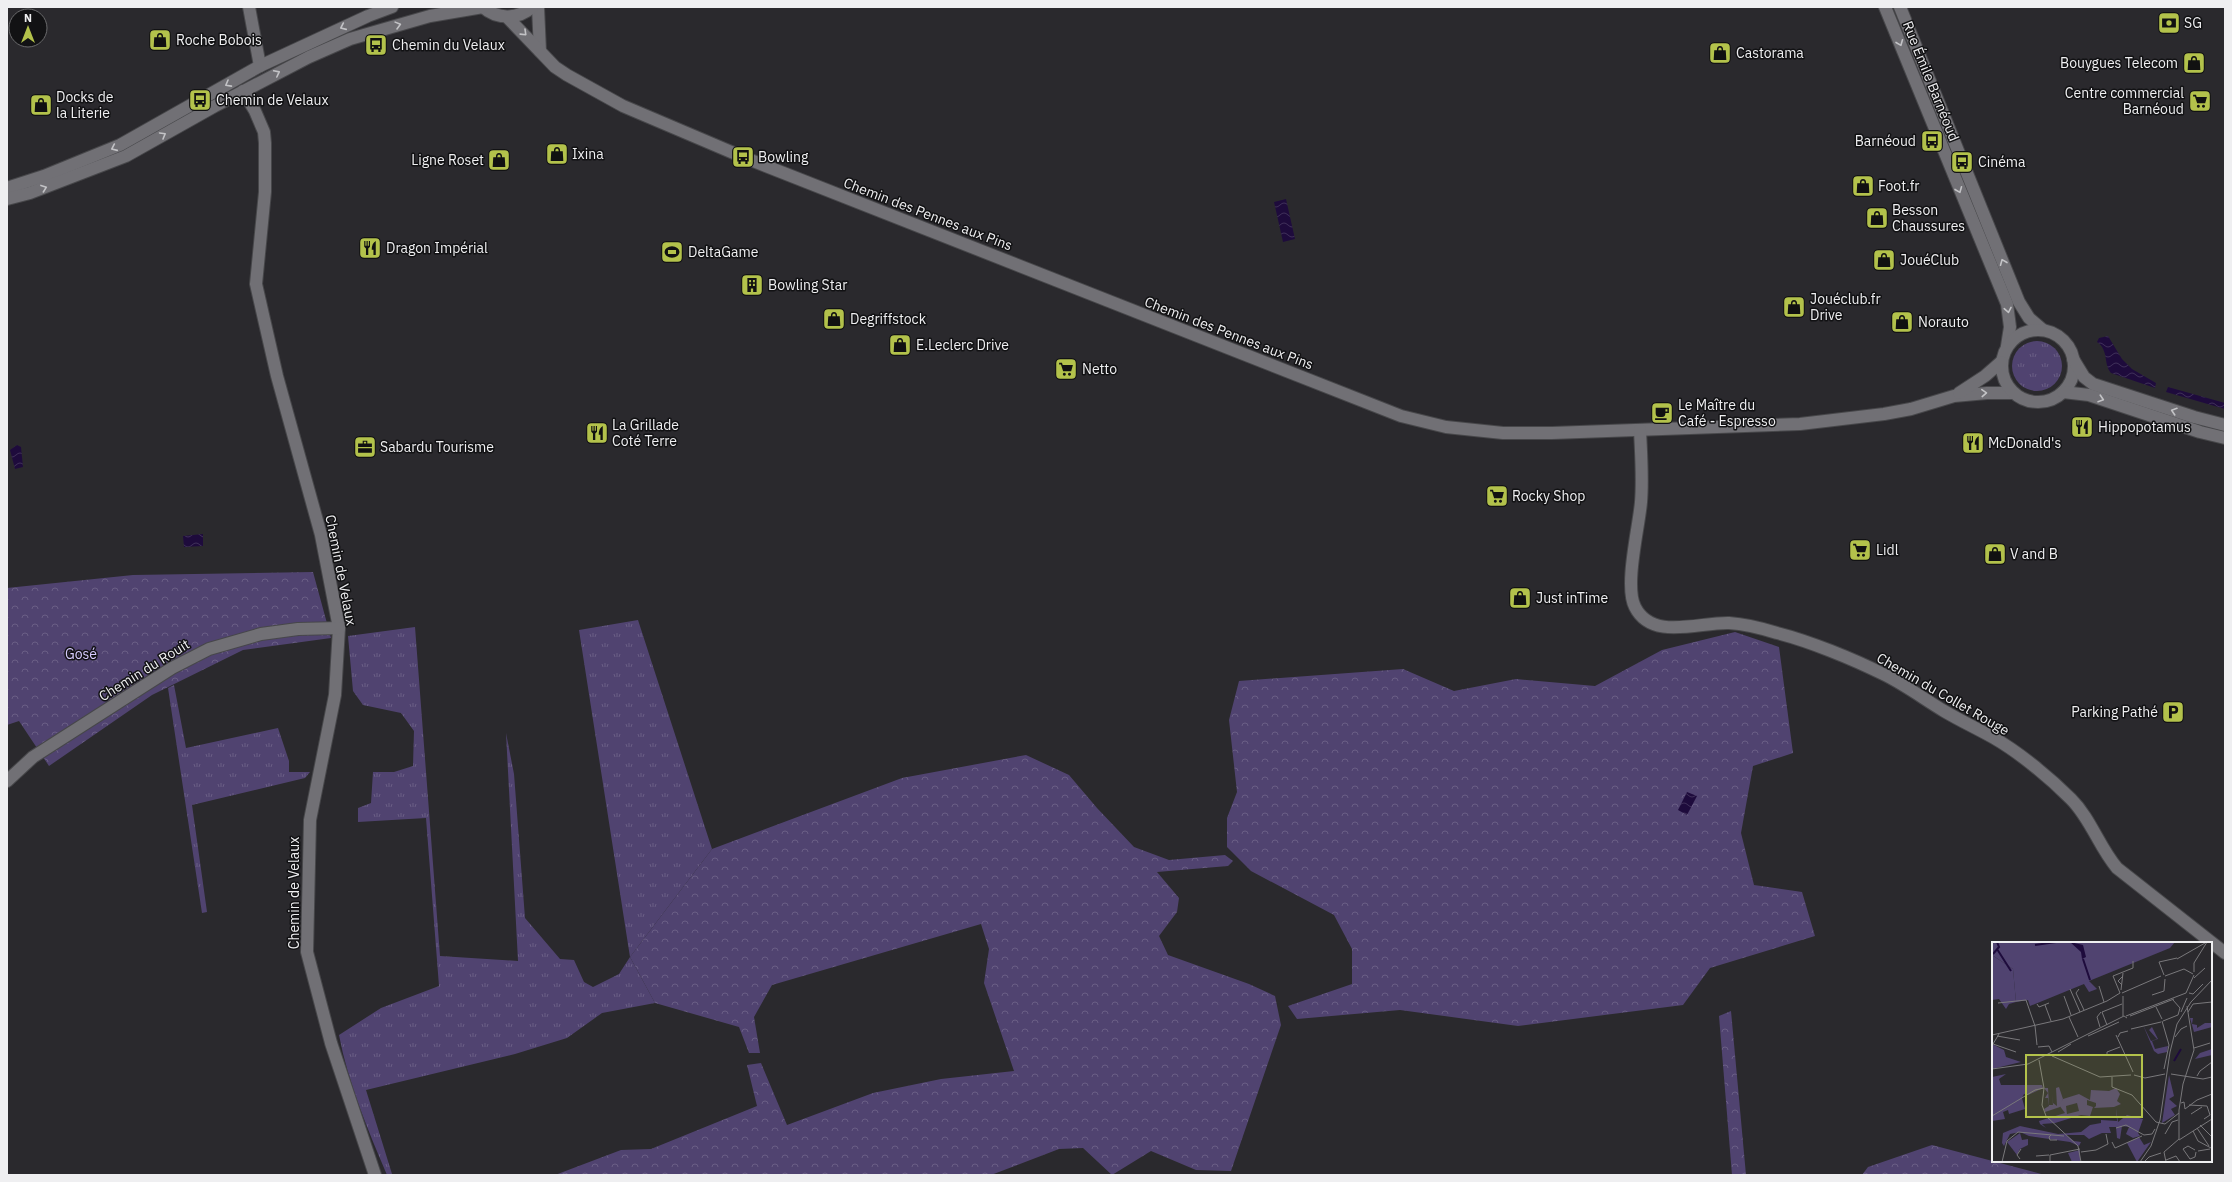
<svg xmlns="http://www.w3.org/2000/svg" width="2232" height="1182" font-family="'IBM Plex Sans',sans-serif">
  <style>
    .grass { fill: url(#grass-tufts) }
    .forest { fill: url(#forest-crowns) }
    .water { fill: url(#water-waves) }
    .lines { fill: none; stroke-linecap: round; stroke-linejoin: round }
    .street-casing { stroke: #47474a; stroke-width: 14 }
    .secondary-casing { stroke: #47474a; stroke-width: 14 }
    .street { stroke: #717075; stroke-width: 12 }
    .secondary { stroke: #717075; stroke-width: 12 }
    .oneway { stroke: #c3c3c6 }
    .labels { text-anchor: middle; stroke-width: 3; stroke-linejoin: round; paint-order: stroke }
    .poi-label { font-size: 14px; fill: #efeff1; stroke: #121214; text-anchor: start }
    .street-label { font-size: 14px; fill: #efeff1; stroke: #121214 }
    .park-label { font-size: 14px; fill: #d8ccff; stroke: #121214 }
    .inset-river { fill: none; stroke: #1e0b3c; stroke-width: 2 }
    .inset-road { fill: none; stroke: #79787b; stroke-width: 1 }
    .view { fill: #b3c24b; fill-opacity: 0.15; stroke: #b3c24b; stroke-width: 2 }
    .inset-edge { fill: none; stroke: #efeff1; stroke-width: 2 }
  </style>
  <defs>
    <pattern id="grass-tufts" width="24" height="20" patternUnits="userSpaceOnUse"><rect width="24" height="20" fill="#504370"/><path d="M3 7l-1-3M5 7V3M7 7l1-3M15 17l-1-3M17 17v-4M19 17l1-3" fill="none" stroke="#6a5e85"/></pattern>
    <pattern id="forest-crowns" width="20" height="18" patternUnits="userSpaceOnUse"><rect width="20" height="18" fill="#504370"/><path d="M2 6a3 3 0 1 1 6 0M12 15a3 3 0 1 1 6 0" fill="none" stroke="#6a5e85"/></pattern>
    <pattern id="water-waves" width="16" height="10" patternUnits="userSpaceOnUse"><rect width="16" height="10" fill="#1e0b3c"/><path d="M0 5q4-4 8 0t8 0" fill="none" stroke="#3f2f59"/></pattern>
  </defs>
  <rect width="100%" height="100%" fill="#2a292d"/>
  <g class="grass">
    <circle cx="2037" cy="366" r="25"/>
    <path d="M638,620L712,849L630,957L655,1003L602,1013L567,1038L515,1054L366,1090L392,1174L387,1175C368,1130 348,1083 339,1035L381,1008L439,986L426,818L358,822V808L371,803L373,772H394L413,766L414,731L401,713L363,705L353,691L348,636L415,627L440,956L518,961L506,733L514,774L525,918L560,959L574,960L584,982L593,987L619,974L630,957L579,630Z"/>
    <polygon points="174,685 186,748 278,728 289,761 289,772 310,772 305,778 192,805 207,912 202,913 168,688"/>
  </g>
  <g class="forest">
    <polygon points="313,572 331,638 243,650 152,695 49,766 19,721 7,725 7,588 133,575"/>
    <polygon points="1735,632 1779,647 1793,753 1753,766 1741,833 1754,885 1802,892 1815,936 1710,968 1683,1005 1518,1026 1400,1010 1297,1019 1288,1006 1352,984 1352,949 1334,915 1251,871 1227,847 1227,818 1237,792 1229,720 1239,681 1403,669 1454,691 1516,679 1595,686 1662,650"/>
    <polygon points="1026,755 1069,775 1097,808 1134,847 1169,860 1225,855 1233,861 1228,866 1157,872 1179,898 1177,912 1159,936 1168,955 1249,984 1275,996 1281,1025 1231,1171 1196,1170 1151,1151 1112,1175 1083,1148 1059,1149 991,1175 555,1175 621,1150 651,1149 757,1106 747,1065 761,1063 787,1125 873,1093 941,1079 1014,1071 984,983 989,949 981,924 772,985 754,1017 760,1053 749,1053 739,1027 655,1003 630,957 712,849 902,778"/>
    <polygon points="1731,1011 1746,1175 1732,1175 1719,1016"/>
    <polygon points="1932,1145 2045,1175 1862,1175 1868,1167"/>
  </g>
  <g class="water">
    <polygon points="1286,199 1295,239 1283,242 1274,202"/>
    <path d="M2108,336L2122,359L2132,369L2156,383L2155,388L2111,373C2103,364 2109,350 2097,342L2099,338Z"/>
    <polygon points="2168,387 2225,403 2225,409 2166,392"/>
    <polygon points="17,445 21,447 23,467 15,469 10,450"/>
    <polygon points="203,534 203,546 184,547 183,536"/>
    <polygon points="1687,792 1697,796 1687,815 1678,810"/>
  </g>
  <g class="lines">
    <g class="street-casing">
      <g id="street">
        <polyline points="249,7 260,66"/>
        <polyline points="538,7 540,51"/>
        <polyline points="1885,7 2007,304 2010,327 2007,346"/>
        <polyline points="1900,7 2019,302 2029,318 2043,330"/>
        <polyline points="507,17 555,67 567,75 623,106 743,157 1401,416 1446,427 1503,433 1552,433 1800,424 1884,414 1911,409 1954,396 1987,393 2013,393"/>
        <polyline points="243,91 255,111 264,132 265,143 265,192 256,284 277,376 321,535 339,628 335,695 310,820 307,952 331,1043 375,1175"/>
        <circle cx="2038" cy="366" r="36"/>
        <polyline points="2073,359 2084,377 2093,384 2194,417 2225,425"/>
        <polyline points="2063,392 2089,395 2200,432 2225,438"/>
        <polyline points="1959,393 1985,376 2001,362"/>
        <path d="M1640,430C1641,454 1643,478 1641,502C1639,527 1624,586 1635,607C1652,641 1699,622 1729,623C1745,624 1761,628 1777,633C1809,641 1853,659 1883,674C1904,684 1924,699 1944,711C1961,721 1978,729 1994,738C2020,753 2050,778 2071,799C2091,819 2099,847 2117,868L2225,953"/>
        <polyline points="7,781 33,757 172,668 209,649 261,634 298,629 339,628"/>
      </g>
    </g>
    <g class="secondary-casing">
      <g id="secondary">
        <path d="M483,7C496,19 518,20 532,7"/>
        <polyline points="7,188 44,176 120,145 260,66 368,16 392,7"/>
        <polyline points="7,199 30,193 126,156 215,106 309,57 350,39 430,16 483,7"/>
      </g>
    </g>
    <use href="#street" class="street"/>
    <use href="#secondary" class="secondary"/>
  </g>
  <defs><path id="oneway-chevron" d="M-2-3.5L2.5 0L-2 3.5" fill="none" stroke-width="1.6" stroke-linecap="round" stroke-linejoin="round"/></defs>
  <g class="oneway">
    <use href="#oneway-chevron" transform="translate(398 25) rotate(-15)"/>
    <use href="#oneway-chevron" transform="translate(343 27) rotate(156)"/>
    <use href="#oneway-chevron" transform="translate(524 33) rotate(44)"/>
    <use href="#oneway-chevron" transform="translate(1900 43) rotate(68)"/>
    <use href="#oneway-chevron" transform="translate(277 73) rotate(-27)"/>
    <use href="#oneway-chevron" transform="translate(228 84) rotate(151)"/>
    <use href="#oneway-chevron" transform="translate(163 135) rotate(-30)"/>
    <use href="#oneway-chevron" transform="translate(114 148) rotate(156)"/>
    <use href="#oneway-chevron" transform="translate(44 188) rotate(-20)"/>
    <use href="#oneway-chevron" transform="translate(1959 190) rotate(68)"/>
    <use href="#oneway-chevron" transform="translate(2003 262) rotate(-112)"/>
    <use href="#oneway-chevron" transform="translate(2008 310) rotate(79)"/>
    <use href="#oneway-chevron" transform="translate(1984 393) rotate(-3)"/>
    <use href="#oneway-chevron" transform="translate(2101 399) rotate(18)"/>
    <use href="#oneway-chevron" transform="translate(2174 411) rotate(-162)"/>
  </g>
  <defs>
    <g id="bank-square" transform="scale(1.15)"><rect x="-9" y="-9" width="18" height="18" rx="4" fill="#b3c24b" stroke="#121214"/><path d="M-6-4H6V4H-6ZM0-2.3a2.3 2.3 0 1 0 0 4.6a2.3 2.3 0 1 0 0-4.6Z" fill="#111"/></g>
    <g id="shop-square" transform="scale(1.15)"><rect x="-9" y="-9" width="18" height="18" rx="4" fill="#b3c24b" stroke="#121214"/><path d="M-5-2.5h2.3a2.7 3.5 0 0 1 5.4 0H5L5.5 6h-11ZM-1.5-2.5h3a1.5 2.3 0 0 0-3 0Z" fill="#111"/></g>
    <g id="bus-square" transform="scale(1.15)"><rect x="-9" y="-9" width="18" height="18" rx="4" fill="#b3c24b" stroke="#121214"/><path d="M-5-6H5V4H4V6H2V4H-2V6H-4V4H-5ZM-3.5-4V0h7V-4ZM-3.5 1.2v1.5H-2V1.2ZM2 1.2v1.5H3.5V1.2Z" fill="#111"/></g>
    <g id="supermarket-square" transform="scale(1.15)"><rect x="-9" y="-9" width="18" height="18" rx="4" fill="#b3c24b" stroke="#121214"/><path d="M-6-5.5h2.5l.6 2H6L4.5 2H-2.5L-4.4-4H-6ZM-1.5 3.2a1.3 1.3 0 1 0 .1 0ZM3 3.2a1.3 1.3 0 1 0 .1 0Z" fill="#111"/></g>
    <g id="restaurant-square" transform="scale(1.15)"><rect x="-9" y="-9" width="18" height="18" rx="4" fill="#b3c24b" stroke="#121214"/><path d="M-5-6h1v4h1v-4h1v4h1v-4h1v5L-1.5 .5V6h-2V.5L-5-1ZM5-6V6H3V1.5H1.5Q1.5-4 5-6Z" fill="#111"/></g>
    <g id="stadium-square" transform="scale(1.15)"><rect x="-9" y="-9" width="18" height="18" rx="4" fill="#b3c24b" stroke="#121214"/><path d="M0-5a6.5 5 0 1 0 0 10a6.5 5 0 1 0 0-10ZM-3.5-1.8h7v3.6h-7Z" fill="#111"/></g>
    <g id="building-square" transform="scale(1.15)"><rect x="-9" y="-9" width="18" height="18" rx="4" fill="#b3c24b" stroke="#121214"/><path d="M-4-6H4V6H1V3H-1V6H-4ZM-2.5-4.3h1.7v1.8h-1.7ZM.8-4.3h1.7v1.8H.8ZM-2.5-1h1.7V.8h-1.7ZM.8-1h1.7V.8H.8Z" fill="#111"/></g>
    <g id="cafe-square" transform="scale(1.15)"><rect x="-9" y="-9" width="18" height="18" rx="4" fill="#b3c24b" stroke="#121214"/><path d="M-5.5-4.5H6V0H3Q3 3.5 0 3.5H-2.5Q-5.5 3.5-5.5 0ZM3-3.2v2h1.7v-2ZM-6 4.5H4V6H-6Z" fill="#111"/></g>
    <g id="office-square" transform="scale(1.15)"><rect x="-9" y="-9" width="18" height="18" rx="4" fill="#b3c24b" stroke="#121214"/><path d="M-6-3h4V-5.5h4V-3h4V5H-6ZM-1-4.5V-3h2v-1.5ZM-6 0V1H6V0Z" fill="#111"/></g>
    <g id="parking-square" transform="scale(1.15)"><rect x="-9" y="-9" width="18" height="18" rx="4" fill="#b3c24b" stroke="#121214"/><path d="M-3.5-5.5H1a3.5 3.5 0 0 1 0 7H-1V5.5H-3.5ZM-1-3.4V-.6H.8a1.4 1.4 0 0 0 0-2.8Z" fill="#111"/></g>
  </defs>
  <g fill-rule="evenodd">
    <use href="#bank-square" x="2169" y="23"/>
    <use href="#shop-square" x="160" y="40"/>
    <use href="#bus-square" x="376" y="45"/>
    <use href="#shop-square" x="1720" y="53"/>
    <use href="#shop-square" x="2194" y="63"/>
    <use href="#bus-square" x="200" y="100"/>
    <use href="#supermarket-square" x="2200" y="101"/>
    <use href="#shop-square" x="41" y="105"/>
    <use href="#bus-square" x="1932" y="141"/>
    <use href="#shop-square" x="557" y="154"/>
    <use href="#bus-square" x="743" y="157"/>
    <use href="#shop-square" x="499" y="160"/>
    <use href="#bus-square" x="1962" y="162"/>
    <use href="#shop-square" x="1863" y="186"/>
    <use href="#shop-square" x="1877" y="218"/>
    <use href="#restaurant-square" x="370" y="248"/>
    <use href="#stadium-square" x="672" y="252"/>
    <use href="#shop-square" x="1884" y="260"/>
    <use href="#building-square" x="752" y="285"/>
    <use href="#shop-square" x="1794" y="307"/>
    <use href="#shop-square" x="834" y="319"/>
    <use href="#shop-square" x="1902" y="322"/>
    <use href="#shop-square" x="900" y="345"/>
    <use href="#supermarket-square" x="1066" y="369"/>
    <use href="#cafe-square" x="1662" y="413"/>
    <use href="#restaurant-square" x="2082" y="427"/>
    <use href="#restaurant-square" x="597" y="433"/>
    <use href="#restaurant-square" x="1973" y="443"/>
    <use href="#office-square" x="365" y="447"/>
    <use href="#supermarket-square" x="1497" y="496"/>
    <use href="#supermarket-square" x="1860" y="550"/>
    <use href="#shop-square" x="1995" y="554"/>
    <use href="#shop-square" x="1520" y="598"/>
    <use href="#parking-square" x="2173" y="712"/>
  </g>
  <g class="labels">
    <g class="poi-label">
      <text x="2184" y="28">SG</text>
      <text x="176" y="45">Roche Bobois</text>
      <text x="392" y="50">Chemin du Velaux</text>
      <text x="1736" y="58">Castorama</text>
      <text x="2178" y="68" text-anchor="end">Bouygues Telecom</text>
      <text x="2184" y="98" text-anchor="end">Centre commercial<tspan x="2184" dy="16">Barnéoud</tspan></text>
      <text x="56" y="102">Docks de<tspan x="56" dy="16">la Literie</tspan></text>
      <text x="216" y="105">Chemin de Velaux</text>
      <text x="1916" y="146" text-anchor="end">Barnéoud</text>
      <text x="572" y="159">Ixina</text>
      <text x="758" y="162">Bowling</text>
      <text x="484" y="165" text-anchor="end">Ligne Roset</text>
      <text x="1978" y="167">Cinéma</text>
      <text x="1878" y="191">Foot.fr</text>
      <text x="1892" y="215">Besson<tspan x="1892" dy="16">Chaussures</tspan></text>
      <text x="386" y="253">Dragon Impérial</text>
      <text x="688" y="257">DeltaGame</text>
      <text x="1900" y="265">JouéClub</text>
      <text x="768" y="290">Bowling Star</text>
      <text x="1810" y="304">Jouéclub.fr<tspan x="1810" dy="16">Drive</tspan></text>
      <text x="850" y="324">Degriffstock</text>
      <text x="1918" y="327">Norauto</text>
      <text x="916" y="350">E.Leclerc Drive</text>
      <text x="1082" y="374">Netto</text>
      <text x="1678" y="410">Le Maître du<tspan x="1678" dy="16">Café - Espresso</tspan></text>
      <text x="612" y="430">La Grillade<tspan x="612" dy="16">Coté Terre</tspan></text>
      <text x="2098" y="432">Hippopotamus</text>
      <text x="1988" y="448">McDonald's</text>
      <text x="380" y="452">Sabardu Tourisme</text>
      <text x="1512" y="501">Rocky Shop</text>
      <text x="1876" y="555">Lidl</text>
      <text x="2010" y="559">V and B</text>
      <text x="1536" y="603">Just inTime</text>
      <text x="2158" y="717" text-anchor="end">Parking Pathé</text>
    </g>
    <g class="street-label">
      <text transform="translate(1931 81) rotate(68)" y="5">Rue Émile Barnéoud</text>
      <text transform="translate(928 214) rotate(21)" y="5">Chemin des Pennes aux Pins</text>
      <text transform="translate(1229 333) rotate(21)" y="5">Chemin des Pennes aux Pins</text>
      <text transform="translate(341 570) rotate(79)" y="5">Chemin de Velaux</text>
      <text transform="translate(144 670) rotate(-32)" y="5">Chemin du Rouit</text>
      <text transform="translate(1943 694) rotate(30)" y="5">Chemin du Collet Rouge</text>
      <text transform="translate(294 893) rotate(-90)" y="5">Chemin de Velaux</text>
    </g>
    <g class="park-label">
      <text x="81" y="659">Gosé</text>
    </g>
  </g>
  <g transform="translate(1992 942)">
    <rect width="220" height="220" fill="#2a292d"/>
    <path d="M0,13L21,27L24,60L17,62L14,67L7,57L0,58ZM198,76H201L200,82L205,83V86L213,81H220V85L202,90ZM151,83L159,99L165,97L157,88L160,85L164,83L160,85L166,97L160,99L163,107L176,104L175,110L166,112L162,109ZM177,133L182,154L177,157L185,164L179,167L183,173L170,181ZM67,145L71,157L68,165L53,170L52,167L57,164L56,156H53L56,151L52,146H56L57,163H61L60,151L61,161L65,164L64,146ZM28,191L30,198L36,197V203L28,207L25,213L15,200ZM147,195L152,203L159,200L145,220L135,201Z" fill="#504370"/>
    <path d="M0,0H183L178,6L97,39L105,47L97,50L92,42L38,64L36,58L24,60L21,27L0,13ZM0,102L12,108L14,115L29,120L0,127ZM220,107V113L203,117L208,111ZM14,132L7,137L9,143H50L51,146L36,153L32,152L30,156L33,167L17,172L16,168L11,170L13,177L0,179V135ZM124,146L128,152L125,159L129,162L122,165L102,166L104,164V161L95,158V163L101,165L98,174L89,173L63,181L50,182L54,186L48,182L47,179L73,171L67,163L71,157L87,152L98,158L99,148L117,149ZM85,161L87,169L75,172L74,164ZM124,166L126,180L135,173L151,177L146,191L148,194L141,196L134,192L137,185L130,184L128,197L125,196L124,185H117L119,191H110L97,197L92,193H74L82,199L89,200L87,204L78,200L37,194L28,190L18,192L12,204L10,201L11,191L28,184L66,192L89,190L98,183L109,181V178L125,179Z" fill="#504370" fill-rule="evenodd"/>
    <path d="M88,208V220H80L76,211Z" fill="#504370"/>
    <path d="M78,0L91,3L94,15L90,17L89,10Z" fill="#1e0b3c"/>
    <path class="inset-river" d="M43,3L64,0M5,7L19,29M1,12L7,5L5,0M91,17L98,38M182,119L189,107"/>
    <path class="inset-road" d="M185,17L213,1M202,30V21L215,0M172,33L167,20L185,16M173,34L192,27L201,32M202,36L213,26M130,43L126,39L131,34M107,44L112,60M78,47L88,70M87,47L84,51L92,68M129,48L131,31M130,51L169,34M197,51L201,52L211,42M160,53L172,49L173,37M72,54L79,73M131,54V74M6,61L34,58L43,84L45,103M45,62L47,65L57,61M53,63L59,79M164,65L170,77M189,70L195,56M196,70L201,62L220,60M134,74L194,51L202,33M138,74L182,57M77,75L86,95M170,79L177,103L172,127M171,79L186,73L188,66L181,58M115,83L110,70L130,62M108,85L105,75L109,70M139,87L169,80M7,92L1,102L24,110M0,93L71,77L115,59L128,51L121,34L141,26V19M124,93L141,130M5,94L28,98M96,94L127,80M126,95L128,91L136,89M183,95L189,87L195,84M46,105L57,104L60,110M202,106L218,101M66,110L79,102M115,113V110L128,105M60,114L108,135L139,133M47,118L52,146L50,163L54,174L86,204L89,220M0,127L36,122L132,74L135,76M179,132L211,137L220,135M142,133L153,136L173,132M205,134L208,129L220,120M120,135V145L140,153L164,180L173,182L187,171M189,161L192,160L193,167L205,158L220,152M197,163L215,164L218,173L212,177M199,172L210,165M0,174L43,148L52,146M208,183L220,195M124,186L134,183L152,193L160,192L163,187M205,186L217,204M201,189L206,199L219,206M173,192L180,180L186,178M59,193L57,195L58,198H65M187,198L220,177M120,200L123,206L150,194M203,208L196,204L191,207L198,217L203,215L204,210M206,209L218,207M89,210L104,208L116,202L114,192M44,214L57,213M28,217L25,213L29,207M174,218L184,214L188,220M10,220L15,199L26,190L72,194M37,220H50M58,220V213L88,207M148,220L159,204L168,178L178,110L185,82L199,60L220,38M152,220L157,215L169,211M174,220L172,210L187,197V168L191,142L202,108L195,64"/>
    <path class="view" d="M34,113H150V175H34Z"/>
    <rect width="220" height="220" class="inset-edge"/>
  </g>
  <rect width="2232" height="1182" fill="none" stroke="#efeff1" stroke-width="16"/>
  <g transform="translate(28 28)"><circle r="19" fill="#121214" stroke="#6a6a6c"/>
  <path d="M0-3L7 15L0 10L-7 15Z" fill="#b3c24b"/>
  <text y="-6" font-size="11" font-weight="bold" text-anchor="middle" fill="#efeff1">N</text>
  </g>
</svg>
